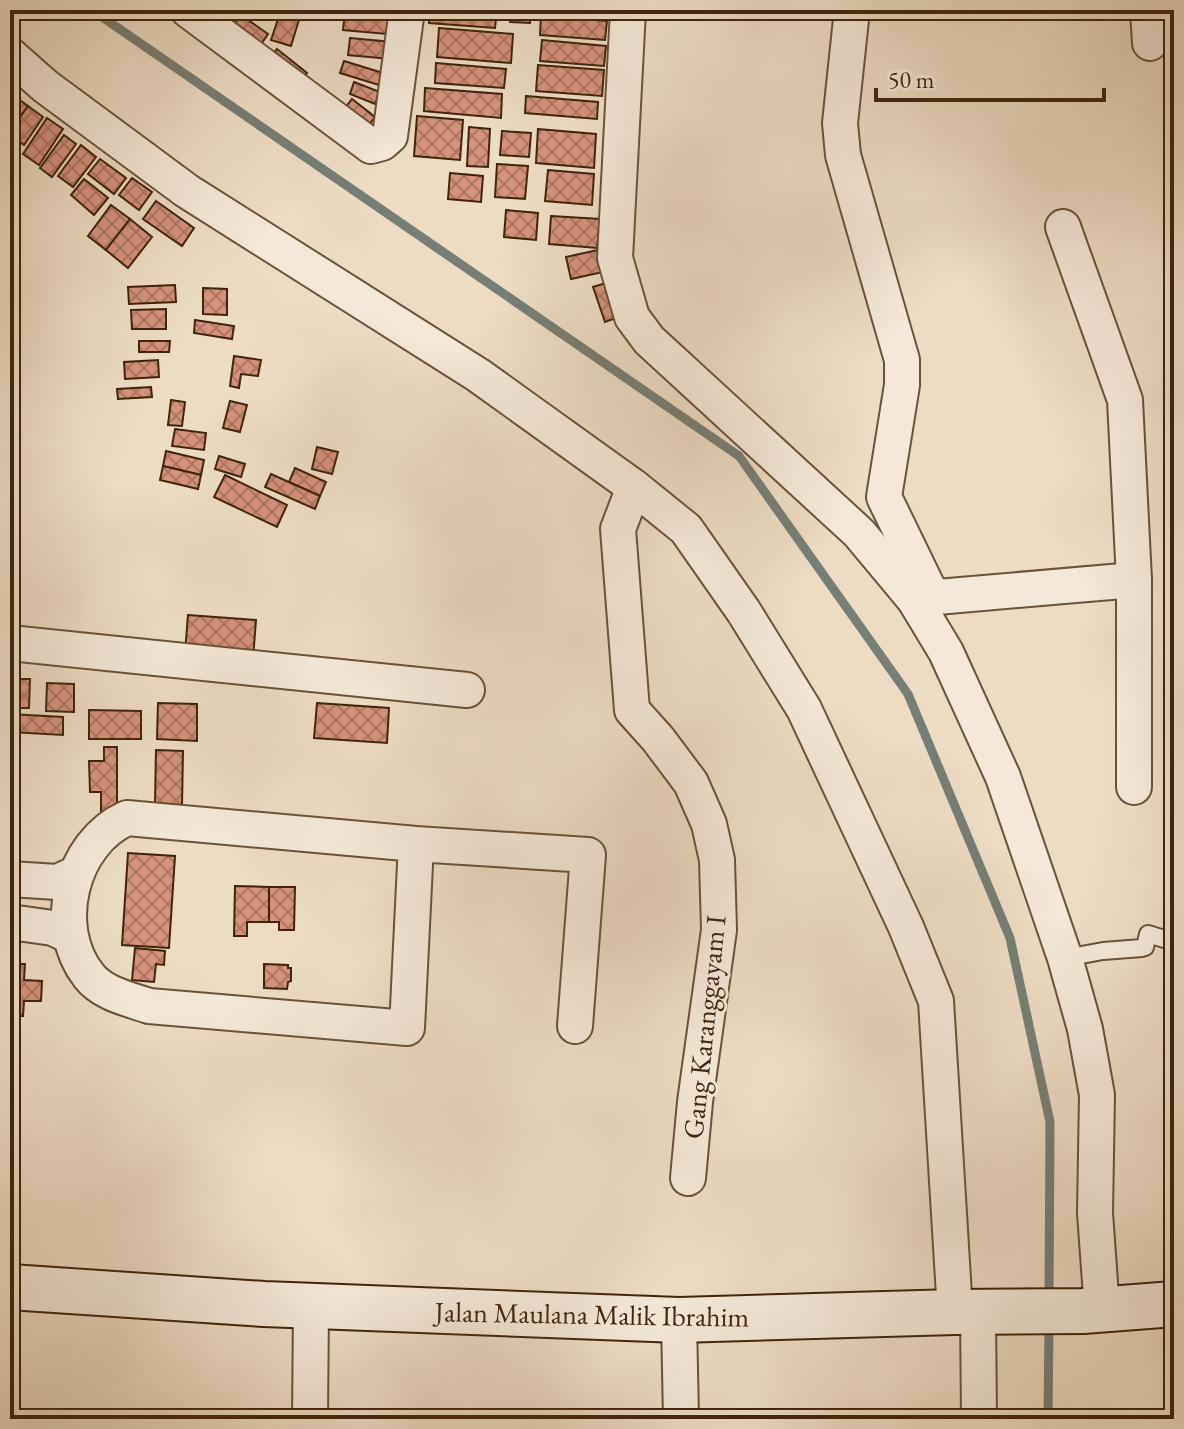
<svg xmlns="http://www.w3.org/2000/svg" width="1184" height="1429" font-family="'EB Garamond',serif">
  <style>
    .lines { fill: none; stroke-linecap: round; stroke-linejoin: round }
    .stream { stroke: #777e76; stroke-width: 9 }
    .building { fill: url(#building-cross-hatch); stroke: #3f250c; stroke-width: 2 }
    .lane-casing { stroke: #6a533a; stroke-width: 20 }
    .street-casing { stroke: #6a533a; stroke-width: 38 }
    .secondary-casing { stroke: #3f250c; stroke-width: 48 }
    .lane { stroke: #f3e8d9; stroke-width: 16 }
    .street { stroke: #f3e8d9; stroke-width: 34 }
    .secondary { stroke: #f3e8d9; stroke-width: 44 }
    .labels { text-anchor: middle; stroke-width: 6; stroke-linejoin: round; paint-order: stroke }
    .street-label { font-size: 28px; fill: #3f250c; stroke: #f3e8d9 }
  </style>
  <defs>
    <pattern id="building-cross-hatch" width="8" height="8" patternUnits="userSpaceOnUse" patternTransform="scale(2)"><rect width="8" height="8" fill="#d5917b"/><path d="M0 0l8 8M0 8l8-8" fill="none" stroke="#ae7663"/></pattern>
  </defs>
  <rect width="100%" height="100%" fill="#ecdcc4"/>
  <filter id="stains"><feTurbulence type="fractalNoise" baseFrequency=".0025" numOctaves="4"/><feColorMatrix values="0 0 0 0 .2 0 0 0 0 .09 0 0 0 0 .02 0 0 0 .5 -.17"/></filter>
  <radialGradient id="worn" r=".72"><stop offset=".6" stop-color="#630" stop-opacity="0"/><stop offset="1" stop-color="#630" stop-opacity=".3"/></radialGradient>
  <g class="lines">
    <g class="stream">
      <polyline points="92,10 739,456 908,694 1010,938 1050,1122 1049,1300"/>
      <polyline points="1048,1419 1049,1322"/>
    </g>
  </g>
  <g class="building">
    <polygon points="281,10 302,10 291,46 271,40"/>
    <polygon points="430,10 497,10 495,28 429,23"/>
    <polygon points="511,10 531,10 530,23 510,22"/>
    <polygon points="345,11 389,15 387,34 343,30"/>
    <polygon points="241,15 268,34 260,46 232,28"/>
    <polygon points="541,15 607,21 605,40 540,35"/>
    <polygon points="439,28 513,34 511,63 437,57"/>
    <polygon points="350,38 392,42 390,59 348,55"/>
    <polygon points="542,40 606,46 604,66 540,61"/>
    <polygon points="277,49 307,73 297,85 267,61"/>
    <polygon points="344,61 383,73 379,85 340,73"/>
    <polygon points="436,63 506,69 504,88 435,83"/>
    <polygon points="538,65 604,70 602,96 536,91"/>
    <polygon points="354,82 380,92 375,104 350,94"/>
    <polygon points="425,88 502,94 501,118 424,111"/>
    <polygon points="526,96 598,102 597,119 525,113"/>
    <polygon points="17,98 28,106 10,131 10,107"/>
    <polygon points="352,99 375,117 361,135 338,117"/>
    <polygon points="28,106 43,117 24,145 10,134 10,131"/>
    <polygon points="417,116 463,120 460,160 414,156"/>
    <polygon points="47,118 63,129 39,165 23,154"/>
    <polygon points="469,127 490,129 488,167 467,166"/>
    <polygon points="538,129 596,134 594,168 536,163"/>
    <polygon points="502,131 531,133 529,157 500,155"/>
    <polygon points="64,135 76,144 52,177 40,168"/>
    <polygon points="81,145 96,157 73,187 58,176"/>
    <polygon points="100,159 126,178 114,194 88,174"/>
    <polygon points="497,164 528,166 525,199 495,197"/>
    <polygon points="548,170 594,174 592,205 545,201"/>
    <polygon points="450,173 483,176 481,202 448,199"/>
    <polygon points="132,178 152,192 139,210 119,195"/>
    <polygon points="84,179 108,198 94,215 71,195"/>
    <polygon points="156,201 194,228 182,246 143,219"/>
    <polygon points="111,205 130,219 106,250 88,236"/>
    <polygon points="506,210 538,213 536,240 504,237"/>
    <polygon points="551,216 600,219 597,248 549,244"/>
    <polygon points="130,219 152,237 128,268 106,250"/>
    <polygon points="598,250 603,272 571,279 566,257"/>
    <polygon points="609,282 622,316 605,322 593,287"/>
    <polygon points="175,285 176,302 129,304 128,287"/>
    <polygon points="203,288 227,289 227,315 203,314"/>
    <polygon points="166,309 166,329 132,329 131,310"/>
    <polygon points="195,320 234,326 232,339 194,333"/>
    <polygon points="139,341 170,341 169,352 139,352"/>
    <polygon points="234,356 261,360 258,376 241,374 239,388 230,386"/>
    <polygon points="158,360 159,377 125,379 124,362"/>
    <polygon points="151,387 152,397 118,399 117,389"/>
    <polygon points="171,400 185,402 182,426 168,425"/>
    <polygon points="230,401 247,405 240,432 223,428"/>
    <polygon points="175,429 206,433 204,450 172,446"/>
    <polygon points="317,447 338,452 332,474 312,469"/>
    <polygon points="166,451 204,460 201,475 163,466"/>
    <polygon points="219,456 245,464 241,477 215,469"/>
    <polygon points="163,466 201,475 198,489 160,480"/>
    <polygon points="295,468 326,482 320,496 289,482"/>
    <polygon points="271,474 320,496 315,509 265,487"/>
    <polygon points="225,475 287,505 277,527 214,497"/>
    <polygon points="188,615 256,620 253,659 185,653"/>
    <polygon points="10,679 30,679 29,708 10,708"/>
    <polygon points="47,683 74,684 74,712 46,711"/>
    <polygon points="158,703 197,704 197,741 157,739"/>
    <polygon points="317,703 389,708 387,743 314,738"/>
    <polygon points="89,710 141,711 141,739 89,739"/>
    <polygon points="10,714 63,717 63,735 10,732"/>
    <polygon points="104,747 117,747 117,815 101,815 101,792 90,792 89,761 104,761"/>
    <polygon points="156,750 183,751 182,805 155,804"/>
    <polygon points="128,853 175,856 169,948 122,945"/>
    <polygon points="235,886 269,887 269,922 247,922 247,936 234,936"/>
    <polygon points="269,887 295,887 294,930 279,930 279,922 269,922"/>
    <polygon points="135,948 165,951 164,965 156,964 154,982 132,980"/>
    <polygon points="10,958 12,964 25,964 24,980 42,981 41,1001 24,1001 23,1016 10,1016"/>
    <polygon points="264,964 288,965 288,968 291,968 291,981 288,982 287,989 264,988"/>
  </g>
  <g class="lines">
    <g class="lane-casing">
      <polyline id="lane" points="1065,958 1103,951 1142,948 1145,947 1148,934 1174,942"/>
    </g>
    <g class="street-casing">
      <g id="street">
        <polyline points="188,10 371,146 382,143 390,136 407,10"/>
        <polyline points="628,10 615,258 632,317 649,340 859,533 914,599 946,652 1003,777 1065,958 1085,1029 1097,1095 1095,1213 1102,1310"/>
        <polyline points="852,10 840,123 843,155 902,360 902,385 884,497 932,596"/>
        <polyline points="1148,10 1150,43"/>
        <polyline points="10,55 45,86 187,191 478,375 634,487 686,529 744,612 804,709 906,927 936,1001 955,1312"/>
        <polyline points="1063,227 1125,400 1134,580 1134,787"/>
        <polyline points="634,487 618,529 632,710 658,739 691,783 709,824 717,860 719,930 695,1102 688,1178"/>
        <polyline points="914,599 1134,580"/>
        <polyline points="10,643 467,690"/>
        <path d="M416,844L407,1028L149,1006C129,999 103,994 89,976C50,927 71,843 127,818L416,844L588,855L575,1026"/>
        <polyline points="10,879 57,882 75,874"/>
        <polyline points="10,922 53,928 68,935"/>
        <polyline points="978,1312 979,1419"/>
        <polyline points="679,1320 681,1419"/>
        <polyline points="310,1419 311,1306"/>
      </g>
    </g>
    <g class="secondary-casing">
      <polyline id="secondary" points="10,1287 264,1304 679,1320 955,1312 1083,1311 1174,1304"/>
    </g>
    <use href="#lane" class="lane"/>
    <use href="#street" class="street"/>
    <use href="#secondary" class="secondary"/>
  </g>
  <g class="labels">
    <g class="street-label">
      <text transform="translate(704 1027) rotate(-84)" y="10">Gang Karanggayam I</text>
      <text transform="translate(592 1314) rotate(1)" y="10">Jalan Maulana Malik Ibrahim</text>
    </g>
  </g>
  <rect width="1184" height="1429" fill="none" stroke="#ecdcc4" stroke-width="40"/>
  <rect x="12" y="12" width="1160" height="1405" fill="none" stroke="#3f250c" stroke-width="4"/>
  <rect x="20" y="20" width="1144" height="1389" fill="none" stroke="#3f250c" stroke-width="2"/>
  <path d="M876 88v12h228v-12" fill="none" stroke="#3f250c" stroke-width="4"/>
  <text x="888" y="88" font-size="24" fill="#3f250c" stroke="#f3e8d9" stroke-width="6" paint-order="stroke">50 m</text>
  <rect width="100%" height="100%" filter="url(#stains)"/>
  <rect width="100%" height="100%" fill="url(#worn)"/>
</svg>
